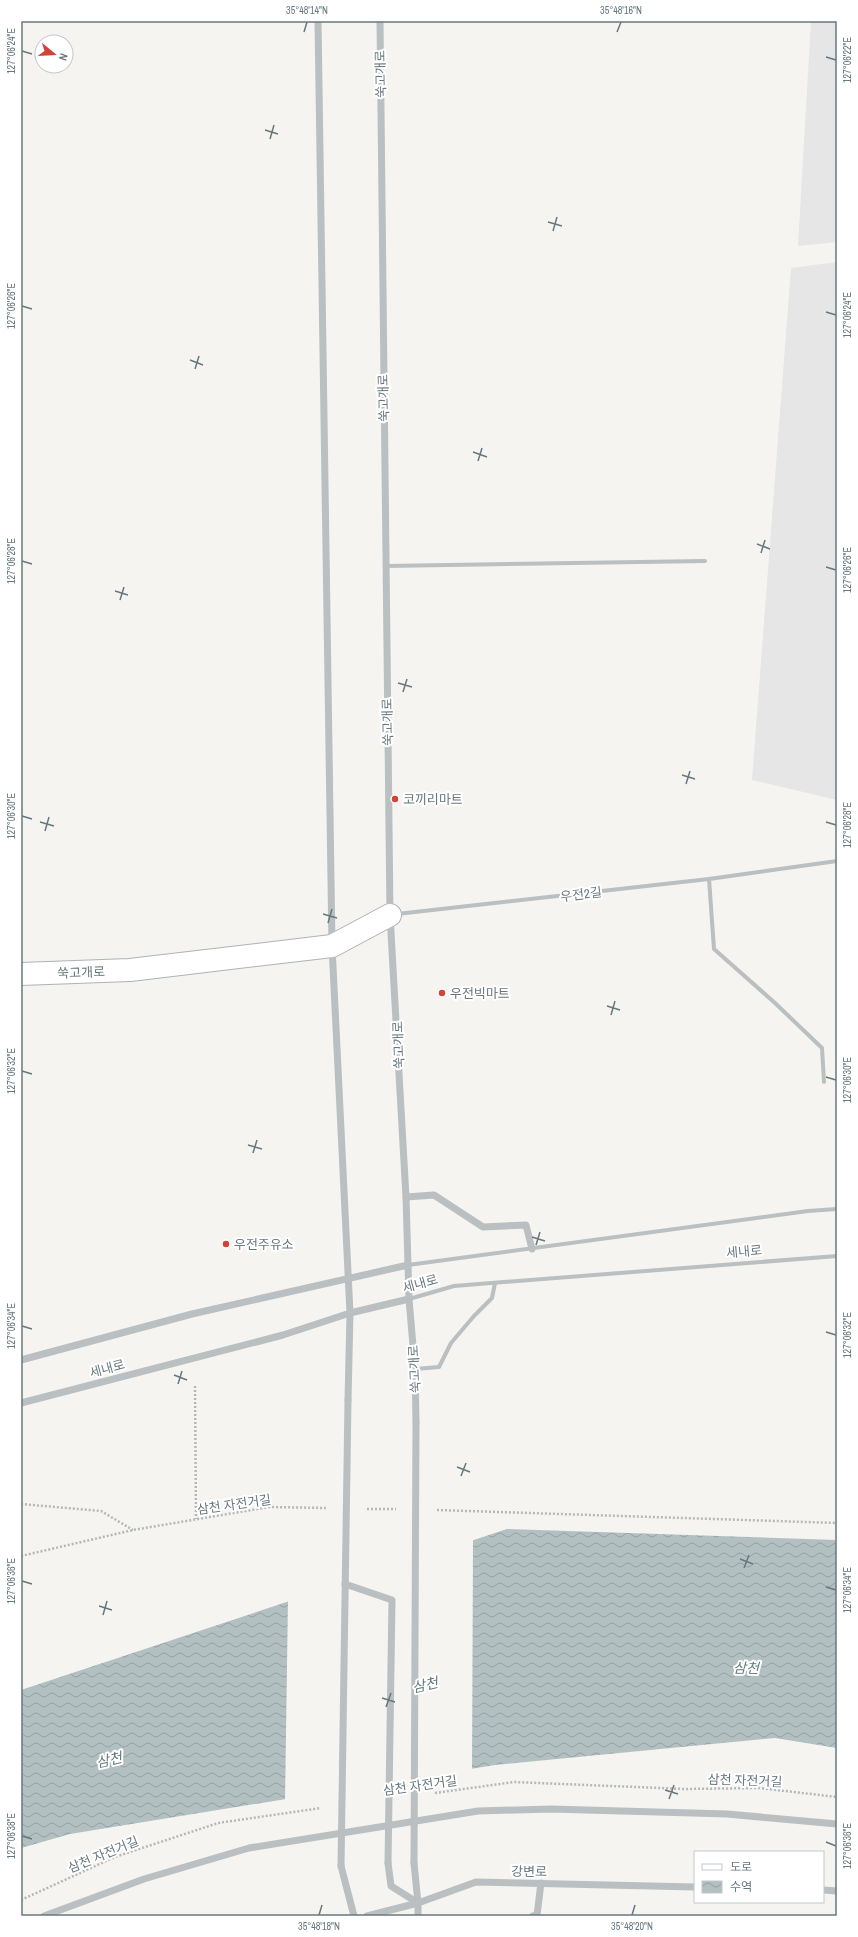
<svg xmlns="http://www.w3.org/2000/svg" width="858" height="1937" font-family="'Archivo Narrow','Noto Sans KR',sans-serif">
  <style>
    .built { fill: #e5e6e5 }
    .water { fill: url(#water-waves) }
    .pier { fill: #f5f4f1 }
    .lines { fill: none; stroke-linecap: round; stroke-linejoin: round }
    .secondary-casing { stroke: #acb3b6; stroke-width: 24 }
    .path { stroke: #b4b8ba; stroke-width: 2.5; stroke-dasharray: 2 2; stroke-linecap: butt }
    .minor { stroke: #babfc1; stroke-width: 4 }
    .tertiary { stroke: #babfc1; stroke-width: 7 }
    .secondary { stroke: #fff; stroke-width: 22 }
    .tertiary-bridge { stroke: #babfc1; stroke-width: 7 }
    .ticks { fill: none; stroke: #67787f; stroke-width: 1.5 }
    .poi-dot { fill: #d04436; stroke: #fff; stroke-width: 1.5 }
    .labels { text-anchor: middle; stroke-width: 4; stroke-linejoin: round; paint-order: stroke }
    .street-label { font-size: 13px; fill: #67787f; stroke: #fff }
    .poi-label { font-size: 13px; fill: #67787f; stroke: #fff; text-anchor: start }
    .water-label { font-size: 14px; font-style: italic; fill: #63797c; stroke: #fff }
    .neatline { fill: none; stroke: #67787f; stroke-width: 1.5 }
    .ticks-label { font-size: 10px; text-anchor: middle; fill: #67787f }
  </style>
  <defs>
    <pattern id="water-waves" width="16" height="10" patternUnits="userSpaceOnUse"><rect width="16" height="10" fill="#b2c0c2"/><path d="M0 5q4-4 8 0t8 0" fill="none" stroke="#95a1a3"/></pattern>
  </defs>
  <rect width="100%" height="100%" fill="#f5f4f1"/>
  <g class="built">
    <polygon points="811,21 837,21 837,242 798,246"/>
    <polygon points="837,262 837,800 752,780 791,268"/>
  </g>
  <polygon class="water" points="507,1529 837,1540 837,1748 775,1738 495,1765 70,1834 21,1848 21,1690"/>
  <polygon class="pier" points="473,1538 472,1771 285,1801 288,1600"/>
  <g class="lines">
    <g class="secondary-casing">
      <polyline id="secondary" points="21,974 130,970 332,946 390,915"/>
    </g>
    <g class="path">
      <polyline points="195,1386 196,1519"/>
      <polyline points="21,1504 101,1511 133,1530"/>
      <polyline points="367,1509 396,1509"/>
      <polyline points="437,1510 837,1523"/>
      <polyline points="21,1556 133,1530 269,1507 326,1508"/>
      <polyline points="435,1793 514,1782 684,1789 759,1788 837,1797"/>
      <polyline points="21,1900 115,1857 218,1823 321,1808"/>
    </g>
    <g class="minor">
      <polyline points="386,566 705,561"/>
      <polyline points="709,879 714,949 775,1003 822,1048 824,1082"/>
      <polyline points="397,914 709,879 837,861"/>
      <polyline points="408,1265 808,1211 837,1209"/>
      <polyline points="409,1299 454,1286 837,1256"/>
      <polyline points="415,1369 439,1367 451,1343 474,1316 492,1298 495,1283"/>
    </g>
    <g class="tertiary">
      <polyline points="318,21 332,946 350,1313 348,1400"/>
      <polyline points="380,21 390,915 406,1197 409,1299 415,1369 416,1422"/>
      <polyline points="406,1197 434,1195 483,1227 526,1225 532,1249"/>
      <polyline points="21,1360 192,1314 408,1265"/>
      <polyline points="21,1403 283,1335 350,1313 409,1299"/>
      <polyline points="388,1863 391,1886 418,1903"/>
      <polyline points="414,1863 418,1903 418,1916"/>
      <polyline points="341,1866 354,1916"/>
      <polyline points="823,1890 837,1891"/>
      <polyline points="44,1916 144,1879 249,1848 478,1811 551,1809 727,1814 837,1824"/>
      <polyline points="367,1916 418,1903 476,1882 695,1887"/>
      <polyline points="533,1916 537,1915 541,1883"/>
    </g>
    <use href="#secondary" class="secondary"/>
    <g class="tertiary-bridge">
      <polyline points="345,1584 392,1600 388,1863"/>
      <polyline points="414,1863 416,1422"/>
      <polyline points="341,1866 348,1400"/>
    </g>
  </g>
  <path class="ticks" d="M304,32L307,22M617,32L621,22M22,51L32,54M826,57L836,60M265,130L278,134M270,139L274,125M548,222L562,226M553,231L557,217M22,306L32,309M826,312L836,315M190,360L203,365M195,369L199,356M473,452L487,457M478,461L482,448M757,544L770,549M761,553L765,540M22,561L32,564M826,567L836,570M115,591L128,595M120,600L124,587M398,683L412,687M403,692L407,679M682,775L695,779M686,784L690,771M22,816L32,819M40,822L54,826M826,822L836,825M45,831L49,817M323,914L337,918M328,923L332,909M607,1006L620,1010M611,1015L615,1001M22,1071L32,1074M826,1077L836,1080M248,1145L262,1149M253,1153L257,1140M532,1237L545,1241M536,1245L540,1232M22,1326L32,1329M826,1332L836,1335M174,1375L187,1380M178,1384L182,1371M457,1467L470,1472M461,1476L466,1463M740,1559L753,1564M744,1568L749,1555M22,1581L32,1584M826,1587L836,1590M99,1606L112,1610M103,1615L107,1601M382,1698L395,1702M386,1707L391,1693M665,1790L678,1794M669,1799L674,1785M22,1836L32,1839M826,1842L836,1846M319,1915L322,1905M632,1915L635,1905"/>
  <g class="poi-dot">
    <circle cx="395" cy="799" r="4"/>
    <circle cx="442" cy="993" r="4"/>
    <circle cx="226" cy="1244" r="4"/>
  </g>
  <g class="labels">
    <g class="street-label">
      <text transform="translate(380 74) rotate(-91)" y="5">쑥고개로</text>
      <text transform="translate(383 398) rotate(-91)" y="5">쑥고개로</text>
      <text transform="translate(387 722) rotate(-91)" y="5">쑥고개로</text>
      <text transform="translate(581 894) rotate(-7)" y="5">우전2길</text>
      <text transform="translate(81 972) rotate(-2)" y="5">쑥고개로</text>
      <text transform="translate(398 1045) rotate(-92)" y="5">쑥고개로</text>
      <text transform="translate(744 1251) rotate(-5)" y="5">세내로</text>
      <text transform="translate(420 1283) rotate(-15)" y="5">세내로</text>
      <text transform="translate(107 1368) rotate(-15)" y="5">세내로</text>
      <text transform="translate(414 1369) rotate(-93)" y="5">쑥고개로</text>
      <text transform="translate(234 1504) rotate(-8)" y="5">삼천 자전거길</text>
      <text transform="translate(745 1780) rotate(2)" y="5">삼천 자전거길</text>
      <text transform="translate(420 1785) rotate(-8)" y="5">삼천 자전거길</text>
      <text transform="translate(103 1854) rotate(-22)" y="5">삼천 자전거길</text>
      <text transform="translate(529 1871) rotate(1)" y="5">강변로</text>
    </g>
    <g class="poi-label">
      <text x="403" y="804">코끼리마트</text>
      <text x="450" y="998">우전빅마트</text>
      <text x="234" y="1249">우전주유소</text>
    </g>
    <g class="water-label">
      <text transform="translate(746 1668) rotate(1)" y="5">삼천</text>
      <text transform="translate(425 1685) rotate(-13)" y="5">삼천</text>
      <text transform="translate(109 1760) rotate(-13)" y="5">삼천</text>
    </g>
  </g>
  <rect width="858" height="1937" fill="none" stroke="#ffffff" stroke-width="44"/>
  <rect x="694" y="1851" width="130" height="52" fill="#ffffff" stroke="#c2c9cc"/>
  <rect x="702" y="1864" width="20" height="6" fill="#ffffff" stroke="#c2c9cc"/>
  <text x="730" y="1871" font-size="12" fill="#67787f">도로</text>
  <rect x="702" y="1881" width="20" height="12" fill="url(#water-waves)" stroke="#c2c9cc"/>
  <text x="730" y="1891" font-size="12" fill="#67787f">수역</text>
  <g transform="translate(54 54) rotate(108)"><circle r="19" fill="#ffffff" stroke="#c2c9cc"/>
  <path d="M0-3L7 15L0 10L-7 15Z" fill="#d04436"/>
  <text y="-6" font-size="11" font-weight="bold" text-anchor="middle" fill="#67787f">N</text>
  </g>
  <rect x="22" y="22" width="814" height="1893" class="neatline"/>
  <g class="ticks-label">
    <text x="307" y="14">35°48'14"N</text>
    <text x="621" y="14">35°48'16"N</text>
    <text transform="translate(11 51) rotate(-90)" y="4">127°06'24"E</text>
    <text transform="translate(847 60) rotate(-90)" y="4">127°06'22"E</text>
    <text transform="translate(11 306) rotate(-90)" y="4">127°06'26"E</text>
    <text transform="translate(847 315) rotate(-90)" y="4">127°06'24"E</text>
    <text transform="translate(11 561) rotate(-90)" y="4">127°06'28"E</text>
    <text transform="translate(847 570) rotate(-90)" y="4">127°06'26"E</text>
    <text transform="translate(11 816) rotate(-90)" y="4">127°06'30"E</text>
    <text transform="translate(847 825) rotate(-90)" y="4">127°06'28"E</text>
    <text transform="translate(11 1071) rotate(-90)" y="4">127°06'32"E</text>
    <text transform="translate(847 1080) rotate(-90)" y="4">127°06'30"E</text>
    <text transform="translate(11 1326) rotate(-90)" y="4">127°06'34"E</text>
    <text transform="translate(847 1335) rotate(-90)" y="4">127°06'32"E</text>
    <text transform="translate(11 1581) rotate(-90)" y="4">127°06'36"E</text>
    <text transform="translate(847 1590) rotate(-90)" y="4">127°06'34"E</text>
    <text transform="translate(11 1836) rotate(-90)" y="4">127°06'38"E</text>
    <text transform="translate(847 1846) rotate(-90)" y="4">127°06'36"E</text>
    <text x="319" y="1930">35°48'18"N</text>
    <text x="632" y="1930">35°48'20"N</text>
  </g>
</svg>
